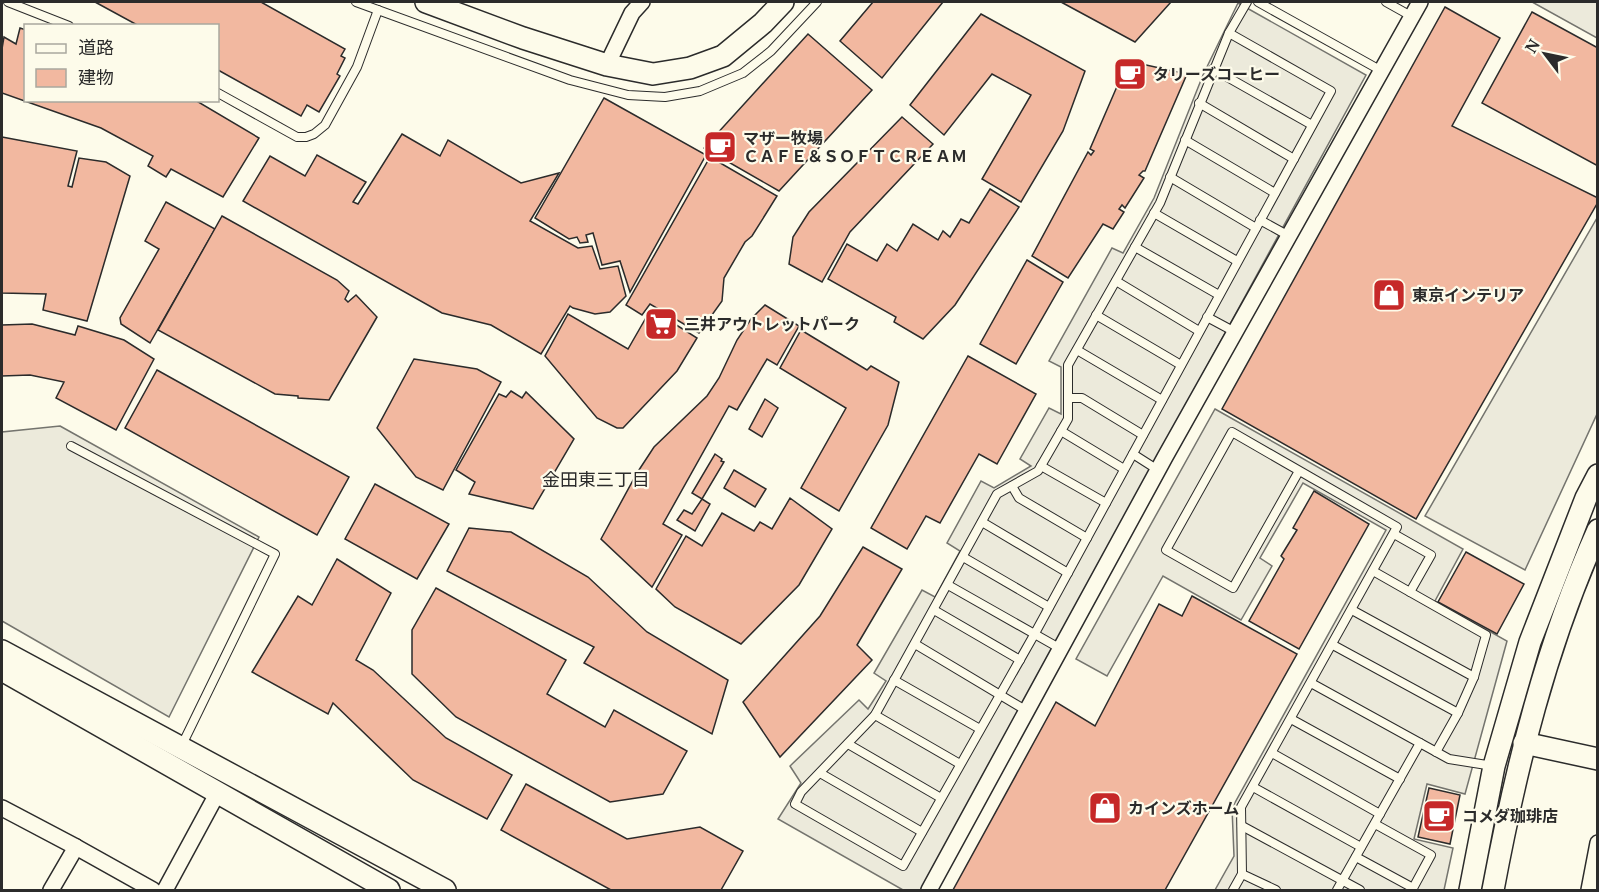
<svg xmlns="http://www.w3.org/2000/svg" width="1599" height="892" font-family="'Noto Serif','Noto Sans JP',serif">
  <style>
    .parking { fill: #eceadb; stroke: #74746e; stroke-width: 1.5 }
    .building { fill: #f2b8a0; stroke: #2b2b2b; stroke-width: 1.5 }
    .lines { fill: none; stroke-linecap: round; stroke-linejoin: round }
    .lane-casing { stroke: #2b2b2b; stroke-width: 10 }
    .street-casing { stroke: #2b2b2b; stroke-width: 18 }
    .secondary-casing { stroke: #2b2b2b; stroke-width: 24 }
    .lane { stroke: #fdfbea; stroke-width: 8 }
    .street { stroke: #fdfbea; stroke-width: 15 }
    .secondary { stroke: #fdfbea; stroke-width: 21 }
    .labels { text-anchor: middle; stroke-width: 4.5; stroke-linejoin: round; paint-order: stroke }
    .poi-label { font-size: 16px; font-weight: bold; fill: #2b2b2b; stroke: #fdfbea; text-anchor: start }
    .neighbourhood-label { font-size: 18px; fill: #2b2b2b; stroke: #fdfbea }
  </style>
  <rect width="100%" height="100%" fill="#fdfbea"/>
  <g class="parking">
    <polygon points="1532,2 1597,2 1597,38"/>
    <polygon points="1238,3 1366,75 921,890 903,890 778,819 801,783 790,766 859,700 868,709 886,681 874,673 922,590 935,597 960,551 947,543 981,481 994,488 1031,466 1020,459 1049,408 1061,414 1061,367 1049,361 1112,248 1123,253 1154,198 1203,75"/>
    <polygon points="1597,218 1597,414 1525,570 1425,516"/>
    <polygon points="1215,409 1463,549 1435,601 1507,641 1465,794 1427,784 1414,839 1453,848 1444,890 1215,890 1234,856 1232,808 1386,530 1303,483 1260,558 1272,566 1241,620 1163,576 1107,676 1076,659"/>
    <polygon points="60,426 259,537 169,717 2,621 2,432"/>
  </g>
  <g class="building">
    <polygon points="95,2 261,2 345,49 341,56 345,58 337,74 340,76 319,112 307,105 301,116 218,70 218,26 139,26"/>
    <polygon points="873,2 943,2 882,78 840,41"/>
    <polygon points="1061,2 1171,2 1135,42"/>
    <polygon points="1445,7 1500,38 1452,126 1598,198 1598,202 1416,519 1222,409"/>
    <polygon points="1532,12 1598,48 1598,166 1482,103"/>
    <polygon points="981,14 1085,71 1063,131 1021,202 982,179 1031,95 992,74 944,135 910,105"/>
    <polygon points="20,28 26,30 26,100 195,100 259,138 223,197 171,169 166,177 148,166 153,156 101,128 2,93 2,49 4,37 16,44"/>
    <polygon points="808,34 872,90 779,191 704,148"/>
    <polygon points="1128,61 1187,74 1145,171 1143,171 1139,175 1144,178 1125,208 1122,205 1119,209 1124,212 1113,229 1103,224 1068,278 1032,256 1088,152 1091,155 1094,151 1090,149"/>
    <polygon points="604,98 706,155 630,292 620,261 602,265 593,233 586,235 588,242 580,243 577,237 569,239 535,218"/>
    <polygon points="902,117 933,144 850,232 822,282 789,264 793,237 809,212"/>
    <polygon points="402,134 440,156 448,140 521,183 559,173 530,221 578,248 592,246 600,269 618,266 626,296 610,312 595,314 573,308 570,306 541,354 491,325 442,313 243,201 270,156 305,176 317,155 366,182 353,202 358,204"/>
    <polygon points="2,137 77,151 68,186 72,187 79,158 106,162 130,176 87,321 43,310 46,294 2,293"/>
    <polygon points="710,157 777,196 752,236 745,242 724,278 722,301 699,333 650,304 642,315 626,305"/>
    <polygon points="990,189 1019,207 955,305 923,339 894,322 896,317 828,279 847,244 877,261 887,244 897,251 913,224 938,240 943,231 950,237 961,219 969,223"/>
    <polygon points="166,202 215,229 150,343 121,324 120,318 159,249 145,241"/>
    <polygon points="222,216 337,280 349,291 345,299 348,302 356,295 377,317 329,400 298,398 298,396 275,394 158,330"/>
    <polygon points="1027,260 1063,282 1016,364 980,344"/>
    <polygon points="765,305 799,326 777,365 767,359 737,410 729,406 663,524 682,535 652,587 601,539 637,473 654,447 707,396 719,378 737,340 751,319"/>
    <polygon points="651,309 697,338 677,371 623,428 617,428 597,418 545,356 568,314 628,349"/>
    <polygon points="32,324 75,335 78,326 124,340 154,359 116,430 56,398 64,382 30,375 2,376 2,325"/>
    <polygon points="801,330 867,370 871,366 899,382 888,425 839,511 801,488 846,408 780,368"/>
    <polygon points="968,356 1036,394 997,464 979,454 940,523 926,516 907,549 871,528"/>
    <polygon points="414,359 477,369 501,382 443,490 416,477 377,428"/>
    <polygon points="157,370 349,477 317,535 125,428"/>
    <polygon points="511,391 522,398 526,392 574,439 533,509 469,494 475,482 456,470 499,394 506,397"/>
    <polygon points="765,399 778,408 762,437 749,429"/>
    <polygon points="715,454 722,459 721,461 724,462 702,499 692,493"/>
    <polygon points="734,470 766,489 755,507 724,488"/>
    <polygon points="375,484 449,524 417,579 345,539"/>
    <polygon points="1314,491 1369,524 1299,649 1249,621 1284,559 1281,556 1297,530 1293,528"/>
    <polygon points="790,498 832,529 799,585 741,644 675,607 656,589 686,536 702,546 722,513 754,531 760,522 772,529"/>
    <polygon points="702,499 710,504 695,531 677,520 684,510 692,514"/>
    <polygon points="469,528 511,532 588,577 647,632 728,680 712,734 584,663 594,647 447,571"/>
    <polygon points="863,547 902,569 857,645 872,660 780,757 743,702 820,616"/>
    <polygon points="1466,552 1524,584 1497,634 1438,602"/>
    <polygon points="337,559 391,593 356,660 373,670 446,738 512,775 487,819 413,780 333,703 328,714 252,672 298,596 312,605"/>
    <polygon points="436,588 566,660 547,694 605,727 614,710 687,751 663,794 610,802 456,717 412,674 412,630"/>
    <polygon points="1192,596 1297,654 1165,890 953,890 1056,702 1095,726 1159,604 1182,616"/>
    <polygon points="526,784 627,839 700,827 743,851 721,890 611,890 501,830"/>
    <polygon points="1429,788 1460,795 1450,844 1418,837"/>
  </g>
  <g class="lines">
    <g class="lane-casing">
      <g id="lane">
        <polyline points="8,2 69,26"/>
        <polyline points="356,2 570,80 628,95 665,97 700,91 743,73 771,51 817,2"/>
        <polyline points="1258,2 1380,70"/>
        <polyline points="1386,2 1411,16"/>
        <polygon points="1229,33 1331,91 1034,635 903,866 795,804 801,792 875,715 997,494 1038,471 1068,419 1068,365 1160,203"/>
        <polyline points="1229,33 1247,2"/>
        <polyline points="1213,69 1312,125"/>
        <polyline points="218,93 297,137 306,137 314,134 325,125 357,67 378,10"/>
        <polyline points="1199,103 1294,159"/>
        <polyline points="1185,140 1275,193"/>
        <polyline points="1170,177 1256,228"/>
        <polyline points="1154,213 1237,261"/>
        <polyline points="1260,220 1289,236"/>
        <polyline points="1135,247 1219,295"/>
        <polyline points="1116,281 1199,331"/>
        <polyline points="1096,315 1181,365"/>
        <polyline points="1207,317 1235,332"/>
        <polyline points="1077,350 1162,400"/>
        <polyline points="1068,398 1082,398 1143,435"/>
        <polyline points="1061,431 1124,469"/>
        <polyline points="71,446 275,554 181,747"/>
        <polyline points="1133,454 1158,470"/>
        <polyline points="1041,466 1106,503"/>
        <polyline points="1012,486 1019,498 1087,538"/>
        <polyline points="982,522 1068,573"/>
        <polyline points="1394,534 1431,555 1410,592 1486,635 1474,677 1458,713 1436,752"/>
        <polyline points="963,557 1049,607"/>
        <polyline points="1373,571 1410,592"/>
        <polyline points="948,585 1061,649"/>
        <polyline points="934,610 1020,660"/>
        <polyline points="1352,610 1474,677"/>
        <polyline points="915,644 1027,711"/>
        <polyline points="1333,645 1458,713"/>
        <polyline points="894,680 980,729"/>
        <polyline points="1311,683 1420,743"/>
        <polyline points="875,715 960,764"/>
        <polyline points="1291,719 1400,779"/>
        <polyline points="848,744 941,798"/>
        <polyline points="1272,753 1380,814"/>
        <polyline points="820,773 922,832"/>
        <polyline points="1253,787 1361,847"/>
        <polyline points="1375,824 1431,855 1412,890"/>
        <polyline points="1242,826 1360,890"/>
        <polyline points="1356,857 1413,888"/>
        <polyline points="1242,874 1276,890"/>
        <polyline points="1233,890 1242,874 1241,807 1397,527 1232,432 1166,550 1233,588 1299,471"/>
        <polyline points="1337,890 1420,743 1449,759 1493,766"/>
      </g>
    </g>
    <g class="street-casing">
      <g id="street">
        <polyline points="607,65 632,13 642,2"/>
        <polyline points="2,808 76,847 153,890"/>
        <polyline points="51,890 76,847"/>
        <polyline points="165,890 217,794"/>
        <polyline points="929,890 1165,457 1420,2"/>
        <polyline points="1589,890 1598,843"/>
      </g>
    </g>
    <g class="secondary-casing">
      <g id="secondary">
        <polyline points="426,2 523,38 607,65 653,74 690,68 723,56 763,23 783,2"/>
        <polyline points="2,651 445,890"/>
        <polyline points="2,670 389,890"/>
        <polyline points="1524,743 1598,759"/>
        <polyline points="1470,890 1494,766 1530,642 1586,498 1598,475"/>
        <path d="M1493,890C1516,767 1546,645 1598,530"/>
      </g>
    </g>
    <use href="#lane" class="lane"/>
    <use href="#street" class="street"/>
    <use href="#secondary" class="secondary"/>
  </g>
  <defs>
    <g id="cafe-square" transform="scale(1.725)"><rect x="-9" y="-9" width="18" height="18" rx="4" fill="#c62828" stroke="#fdfbea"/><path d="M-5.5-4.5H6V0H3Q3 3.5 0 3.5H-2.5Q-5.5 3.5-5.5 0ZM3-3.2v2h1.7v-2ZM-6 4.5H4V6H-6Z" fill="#fff"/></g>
    <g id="shop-square" transform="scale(1.725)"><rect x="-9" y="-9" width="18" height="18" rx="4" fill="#c62828" stroke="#fdfbea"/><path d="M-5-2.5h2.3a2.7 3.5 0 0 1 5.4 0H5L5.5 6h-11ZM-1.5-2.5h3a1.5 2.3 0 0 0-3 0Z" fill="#fff"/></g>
    <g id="supermarket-square" transform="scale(1.725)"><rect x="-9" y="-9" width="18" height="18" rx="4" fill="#c62828" stroke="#fdfbea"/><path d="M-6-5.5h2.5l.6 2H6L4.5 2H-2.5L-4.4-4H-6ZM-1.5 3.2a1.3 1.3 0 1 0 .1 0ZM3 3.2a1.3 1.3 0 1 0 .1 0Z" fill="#fff"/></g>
  </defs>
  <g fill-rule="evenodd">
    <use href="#cafe-square" x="1130" y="74"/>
    <use href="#cafe-square" x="720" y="147"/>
    <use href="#shop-square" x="1389" y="295"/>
    <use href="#supermarket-square" x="661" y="324"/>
    <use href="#shop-square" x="1105" y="808"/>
    <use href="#cafe-square" x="1439" y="816"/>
  </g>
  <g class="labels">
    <g class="poi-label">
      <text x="1153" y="80">タリーズコーヒー</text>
      <text x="743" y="144">マザー牧場<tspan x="743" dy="18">ＣＡＦＥ＆ＳＯＦＴＣＲＥＡＭ</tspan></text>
      <text x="1412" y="301">東京インテリア</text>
      <text x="684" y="330">三井アウトレットパーク</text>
      <text x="1128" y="814">カインズホーム</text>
      <text x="1462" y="822">コメダ珈琲店</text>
    </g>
    <g class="neighbourhood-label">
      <text x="596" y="486">金田東三丁目</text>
    </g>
  </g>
  <rect width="1599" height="892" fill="none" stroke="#2b2b2b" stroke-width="6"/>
  <rect x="24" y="24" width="195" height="78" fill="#fdfbea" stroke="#a9a89e" stroke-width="1.5"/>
  <rect x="36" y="44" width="30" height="9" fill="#fdfbea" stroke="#a9a89e" stroke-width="1.5"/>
  <text x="78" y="54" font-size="18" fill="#2b2b2b">道路</text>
  <rect x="36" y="69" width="30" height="18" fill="#f2b8a0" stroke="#a9a89e" stroke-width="1.5"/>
  <text x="78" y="84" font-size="18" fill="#2b2b2b">建物</text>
  <g transform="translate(1545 54) rotate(302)" stroke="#fdfbea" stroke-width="4.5" paint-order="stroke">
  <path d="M0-4.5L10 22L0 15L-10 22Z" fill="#2b2b2b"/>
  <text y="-9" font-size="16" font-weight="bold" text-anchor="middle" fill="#2b2b2b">N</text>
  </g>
</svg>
